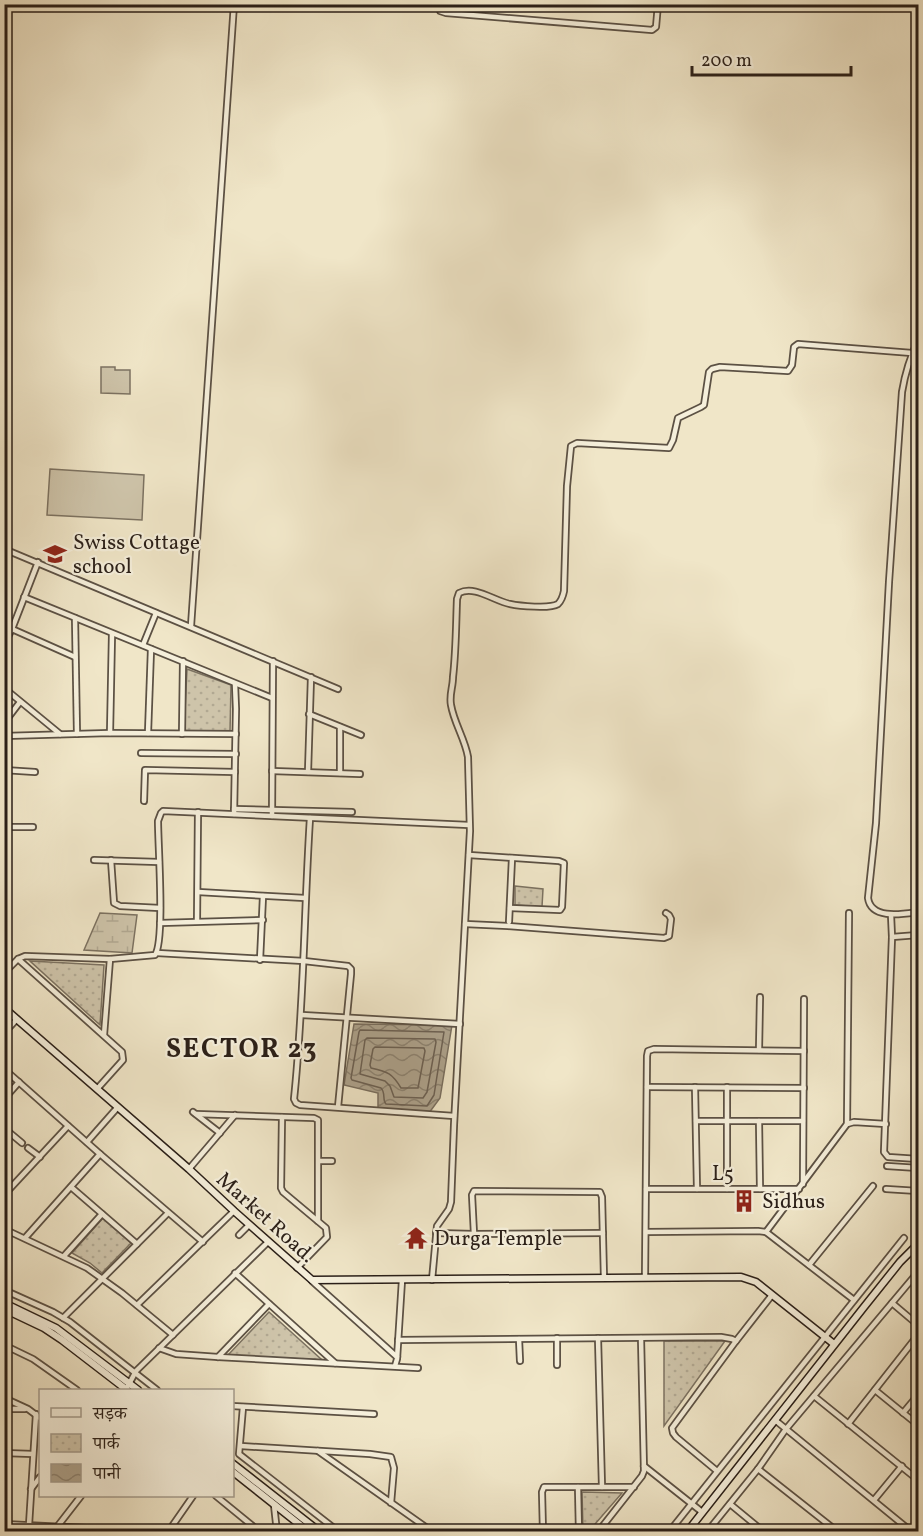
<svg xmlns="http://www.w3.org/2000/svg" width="923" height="1536" font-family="Vollkorn,'Noto Serif Devanagari',serif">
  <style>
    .wetland { fill: url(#wetland-marsh); stroke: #7c7261; stroke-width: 1.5 }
    .park { fill: url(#park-dots); stroke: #7c7261; stroke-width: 1.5 }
    .pitch { fill: #cec4aa; stroke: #7c7261; stroke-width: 1.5 }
    .water { fill: url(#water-waves); stroke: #796e5e; stroke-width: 1.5 }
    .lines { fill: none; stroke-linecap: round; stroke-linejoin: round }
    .shore { stroke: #6c6052; stroke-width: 1.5 }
    .street-casing { stroke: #5c5144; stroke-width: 8 }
    .secondary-casing { stroke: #2a1f18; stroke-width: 9 }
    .street { stroke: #f5efdb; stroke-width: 4.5 }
    .secondary { stroke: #f5efdb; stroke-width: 6 }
    .labels { text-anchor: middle; stroke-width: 4.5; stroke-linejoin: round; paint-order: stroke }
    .poi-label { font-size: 21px; fill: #2a1f18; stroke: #f5efdb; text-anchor: start }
    .street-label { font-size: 21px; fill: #2a1f18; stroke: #f5efdb }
    .district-label { font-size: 27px; font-weight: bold; letter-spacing: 1.5px; fill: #2a1f18; stroke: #f5efdb }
  </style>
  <defs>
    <pattern id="wetland-marsh" width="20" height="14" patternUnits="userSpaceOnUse" patternTransform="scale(1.5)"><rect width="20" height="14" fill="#cec4aa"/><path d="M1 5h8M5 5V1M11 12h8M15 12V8" fill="none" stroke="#b1a892"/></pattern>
    <pattern id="park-dots" width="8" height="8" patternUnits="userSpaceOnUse" patternTransform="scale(1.5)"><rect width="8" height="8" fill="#cec4aa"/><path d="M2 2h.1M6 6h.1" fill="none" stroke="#b1a892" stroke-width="1.8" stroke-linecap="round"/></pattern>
    <pattern id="water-waves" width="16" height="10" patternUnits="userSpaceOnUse" patternTransform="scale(1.5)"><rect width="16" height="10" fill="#ada28c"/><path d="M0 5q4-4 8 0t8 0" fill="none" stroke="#8d8371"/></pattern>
  </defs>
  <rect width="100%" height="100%" fill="#f0e6c8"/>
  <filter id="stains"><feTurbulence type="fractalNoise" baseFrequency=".00333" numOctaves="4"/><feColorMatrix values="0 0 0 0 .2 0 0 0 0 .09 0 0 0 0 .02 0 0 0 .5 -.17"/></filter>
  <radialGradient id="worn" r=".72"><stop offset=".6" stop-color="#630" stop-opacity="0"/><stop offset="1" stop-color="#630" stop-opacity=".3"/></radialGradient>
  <polygon class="wetland" points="100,913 137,915 132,953 84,950"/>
  <g class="park">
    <polygon points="187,669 231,685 230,732 184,731"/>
    <polygon points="515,886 543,889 542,907 515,905"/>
    <polygon points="30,961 104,965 100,1025"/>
    <polygon points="103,1218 131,1243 102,1273 90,1263 72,1253"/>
    <polygon points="269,1312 322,1360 228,1355"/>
    <polygon points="664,1341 725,1341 664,1426"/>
    <polygon points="582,1492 622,1493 589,1531 583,1531"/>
  </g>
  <g class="pitch">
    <polygon points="101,367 115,367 115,370 130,370 130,394 101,393"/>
    <polygon points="50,469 144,475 142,520 47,515"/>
  </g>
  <polygon class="water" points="354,1024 452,1025 440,1098 429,1113 378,1110 378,1093 344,1085"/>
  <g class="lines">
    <g class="shore">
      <path d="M360,1030L444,1032L434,1095L427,1106L386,1104C382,1100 386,1093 381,1088L352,1080L351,1078L359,1032Z"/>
      <polygon points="367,1038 435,1039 436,1042 427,1092 423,1098 394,1097 390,1086 385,1081 360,1074 365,1040"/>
      <path d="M375,1047L424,1048L425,1051L418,1088H401C392,1073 388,1072 371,1068L370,1065L373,1049Z"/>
    </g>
    <g class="street-casing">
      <g id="street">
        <polyline points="439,4 440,11 446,13 652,30 656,27 658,4"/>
        <path d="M918,341C910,357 905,374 902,392L889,582L876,823L868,898C871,920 903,914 918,912"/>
        <polyline points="4,549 338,689"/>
        <polyline points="24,597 272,698"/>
        <polyline points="75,618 77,734"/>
        <polyline points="191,626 234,4"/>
        <polyline points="12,629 75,657"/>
        <polyline points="4,644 12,629 38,562"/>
        <polyline points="143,645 156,613"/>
        <polyline points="4,688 60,734"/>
        <polyline points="309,714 361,735"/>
        <polyline points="4,723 20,702"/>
        <polyline points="110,733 112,634"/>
        <polyline points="148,733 151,649"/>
        <polyline points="182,734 183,661"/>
        <polyline points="4,736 110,733 236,734"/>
        <polyline points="141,753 236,754"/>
        <polyline points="4,770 35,772"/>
        <polyline points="272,771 360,774"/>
        <polyline points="308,772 311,677"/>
        <polyline points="340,773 340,727"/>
        <polyline points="144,801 145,770 235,772"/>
        <polyline points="234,809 352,812"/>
        <polyline points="234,814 236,709 235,684"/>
        <polyline points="272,816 273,661"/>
        <path d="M310,818C304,912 304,1005 294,1099L296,1103L300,1105L454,1116"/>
        <polyline points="4,827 33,827"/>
        <polyline points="469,855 559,861 564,863 562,907 560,910 510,908"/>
        <polyline points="94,860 159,862"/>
        <polyline points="111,860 114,903 120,906 160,908"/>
        <polyline points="198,892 305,898"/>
        <polyline points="891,915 892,937 884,1152 888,1157 918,1159"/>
        <polyline points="197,921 198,812"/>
        <polyline points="509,922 512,858"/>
        <polyline points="160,923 263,920"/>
        <polyline points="465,924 508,926 664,938 669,936 671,919 669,915 666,913"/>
        <polyline points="892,937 918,935"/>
        <polyline points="157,953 304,961 348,966 351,969 351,974 338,1107"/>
        <polyline points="18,959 122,1052 123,1060 97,1089"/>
        <polyline points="260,960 263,896"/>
        <path d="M4,973L18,959L25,956L110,959L155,955C165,941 158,845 158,821L161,813L163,811L469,825"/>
        <polyline points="302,1015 460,1024"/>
        <polyline points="4,1033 17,1019"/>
        <polyline points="104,1035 110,959"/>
        <polyline points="759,1050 760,997"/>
        <polyline points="4,1069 100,1154 203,1242"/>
        <polyline points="647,1087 804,1088"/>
        <polyline points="695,1087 697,1189"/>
        <polyline points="727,1087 727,1189"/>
        <polyline points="4,1099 19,1082"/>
        <polyline points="193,1112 220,1133"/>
        <polyline points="196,1114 314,1118 318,1120 318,1221"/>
        <polyline points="282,1117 281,1188 283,1192 326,1228 327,1237 297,1268"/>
        <polyline points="696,1121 803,1121"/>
        <polyline points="759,1121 760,1189"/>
        <polyline points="847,1124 849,913"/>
        <polyline points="4,1128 22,1143"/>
        <polyline points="87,1142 117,1108"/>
        <polyline points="28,1148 40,1157"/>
        <polyline points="319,1161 332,1161"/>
        <polyline points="887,1166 918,1168"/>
        <polyline points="189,1169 235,1115"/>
        <polyline points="803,1184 804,999"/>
        <polyline points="71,1187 137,1244"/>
        <polyline points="646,1189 799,1189"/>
        <polyline points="886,1189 918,1191"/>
        <polyline points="4,1195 68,1126"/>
        <polyline points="4,1229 87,1268 122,1293 173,1335"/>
        <polyline points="646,1232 758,1231 766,1232 854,1300"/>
        <polyline points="766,1232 847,1124 854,1122 886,1124"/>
        <polyline points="436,1233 474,1234 603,1233"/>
        <polyline points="474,1234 472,1195 474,1191 600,1192 602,1197 604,1278"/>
        <polyline points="239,1235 249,1225"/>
        <polyline points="25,1238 100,1154"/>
        <polyline points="64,1256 102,1214"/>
        <polyline points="809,1265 873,1186"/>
        <polyline points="235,1273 335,1363"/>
        <polyline points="645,1277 647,1056 648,1051 654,1049 804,1051"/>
        <path d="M432,1280L437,1226L449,1209L451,1202L454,1125L470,831L468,757C465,739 454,723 451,705C449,695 453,687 453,677C456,651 456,625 457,599L459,593C475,585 494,601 510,604C519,606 550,609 558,604C562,600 563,596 564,591L567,486L571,446L577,443L669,448L673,440L678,418L701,407L704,405L709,372L712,369L720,367L788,371L792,365L794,347L798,344L912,353"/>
        <polyline points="312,1281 397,1357"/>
        <polyline points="4,1290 53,1312 70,1322 157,1390"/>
        <polyline points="892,1303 918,1325"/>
        <polyline points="137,1305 234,1211"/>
        <polyline points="63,1318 168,1213"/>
        <polyline points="557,1338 557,1365"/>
        <polyline points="598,1338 602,1487"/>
        <polyline points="519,1339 520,1361"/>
        <polyline points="398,1340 721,1337 732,1339 736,1341"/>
        <polyline points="4,1345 33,1359 77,1390"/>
        <polyline points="159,1348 176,1354 218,1357 418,1368"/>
        <polyline points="218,1357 269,1304"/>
        <polyline points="395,1366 397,1359 402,1280"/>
        <polyline points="128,1386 136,1371 268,1242"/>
        <polyline points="875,1390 918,1425"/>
        <polyline points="814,1396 918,1480"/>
        <polyline points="4,1398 28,1409 40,1418"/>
        <polyline points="232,1406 374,1414"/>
        <polyline points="243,1407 239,1454 339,1532"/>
        <polyline points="4,1409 25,1409"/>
        <polyline points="903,1413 918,1395"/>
        <polyline points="775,1420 912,1532"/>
        <polyline points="848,1424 918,1335"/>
        <polyline points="241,1446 370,1454 391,1457 394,1468 391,1503"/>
        <polyline points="318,1451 427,1528"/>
        <polyline points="4,1453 33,1454"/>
        <polyline points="644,1466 702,1512"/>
        <polyline points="758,1469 838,1532"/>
        <polyline points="717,1471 676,1437 673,1433 672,1428 736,1341 772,1295"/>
        <polyline points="578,1487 579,1532"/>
        <polyline points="31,1489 40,1477"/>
        <polyline points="216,1496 260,1532"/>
        <polyline points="874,1500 902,1466"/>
        <polyline points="730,1504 764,1532"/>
        <polyline points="274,1505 277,1532"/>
        <polyline points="4,1524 86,1528 168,1530"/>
        <polyline points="29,1525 36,1414"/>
        <polyline points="57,1527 81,1496"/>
        <polyline points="168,1532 193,1496"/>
        <polyline points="543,1532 542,1492 544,1487 634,1487"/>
        <polyline points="598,1532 642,1476 644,1471 641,1338"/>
        <polyline points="669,1532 904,1238"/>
        <polyline points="707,1532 758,1469 786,1429 918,1272"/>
      </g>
    </g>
    <g class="secondary-casing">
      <g id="secondary">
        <polyline points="4,1008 189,1169 234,1211 312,1280 741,1277 756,1282 834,1344"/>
        <polyline points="4,1303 56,1328 138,1390"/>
        <polyline points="4,1309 44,1328 62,1340 127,1390"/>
        <polyline points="232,1463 320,1532"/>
        <polyline points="232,1471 309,1532"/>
        <polyline points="687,1532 864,1307 900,1262 918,1244"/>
      </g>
    </g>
    <use href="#street" class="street"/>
    <use href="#secondary" class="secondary"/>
  </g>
  <defs>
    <g id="school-bare" transform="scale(1.8)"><path d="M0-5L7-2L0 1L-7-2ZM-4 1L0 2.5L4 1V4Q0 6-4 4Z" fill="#8f2418" stroke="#f5efdb" stroke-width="2.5" paint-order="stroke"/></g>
    <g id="building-bare" transform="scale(1.8)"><path d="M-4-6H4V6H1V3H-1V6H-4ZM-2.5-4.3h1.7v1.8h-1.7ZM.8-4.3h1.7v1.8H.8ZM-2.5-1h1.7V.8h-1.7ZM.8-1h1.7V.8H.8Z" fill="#8f2418" stroke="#f5efdb" stroke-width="2.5" paint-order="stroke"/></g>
    <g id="temple-bare" transform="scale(1.8)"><path d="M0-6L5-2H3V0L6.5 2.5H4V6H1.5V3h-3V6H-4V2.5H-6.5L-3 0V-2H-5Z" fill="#8f2418" stroke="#f5efdb" stroke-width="2.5" paint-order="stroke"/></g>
  </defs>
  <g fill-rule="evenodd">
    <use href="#school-bare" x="55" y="554"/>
    <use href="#building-bare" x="744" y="1201"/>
    <use href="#temple-bare" x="416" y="1238"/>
  </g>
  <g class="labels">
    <g class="poi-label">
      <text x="73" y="549">Swiss Cottage<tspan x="73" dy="24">school</tspan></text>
      <text x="762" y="1208">Sidhus</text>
      <text x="434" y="1245">Durga Temple</text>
    </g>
    <g class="street-label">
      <text x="723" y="1180">L5</text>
      <text transform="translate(266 1217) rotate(42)" y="7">Market Road.</text>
    </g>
    <g class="district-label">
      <text x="242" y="1057">SECTOR 23</text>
    </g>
  </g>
  <rect width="923" height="1536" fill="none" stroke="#f0e6c8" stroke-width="24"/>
  <rect x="6" y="6" width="911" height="1524" fill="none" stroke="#2a1f18" stroke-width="3"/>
  <rect x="12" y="12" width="899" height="1512" fill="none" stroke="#2a1f18" stroke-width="1.5"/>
  <rect x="39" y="1389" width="195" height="108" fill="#f5efdb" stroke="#a49c8d" stroke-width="1.5"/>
  <rect x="51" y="1408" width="30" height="9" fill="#f5efdb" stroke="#a49c8d" stroke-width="1.5"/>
  <text x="93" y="1419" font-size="18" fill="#2a1f18">सड़क</text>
  <rect x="51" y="1434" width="30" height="18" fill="url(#park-dots)" stroke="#a49c8d" stroke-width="1.5"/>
  <text x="93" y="1449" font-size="18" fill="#2a1f18">पार्क</text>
  <rect x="51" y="1464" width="30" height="18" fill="url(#water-waves)" stroke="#a49c8d" stroke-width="1.5"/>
  <text x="93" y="1479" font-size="18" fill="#2a1f18">पानी</text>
  <path d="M692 66v9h159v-9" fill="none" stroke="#2a1f18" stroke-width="3"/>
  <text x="701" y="66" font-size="18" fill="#2a1f18" stroke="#f5efdb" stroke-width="4.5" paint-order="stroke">200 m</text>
  <rect width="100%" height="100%" filter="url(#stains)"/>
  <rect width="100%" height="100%" fill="url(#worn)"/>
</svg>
